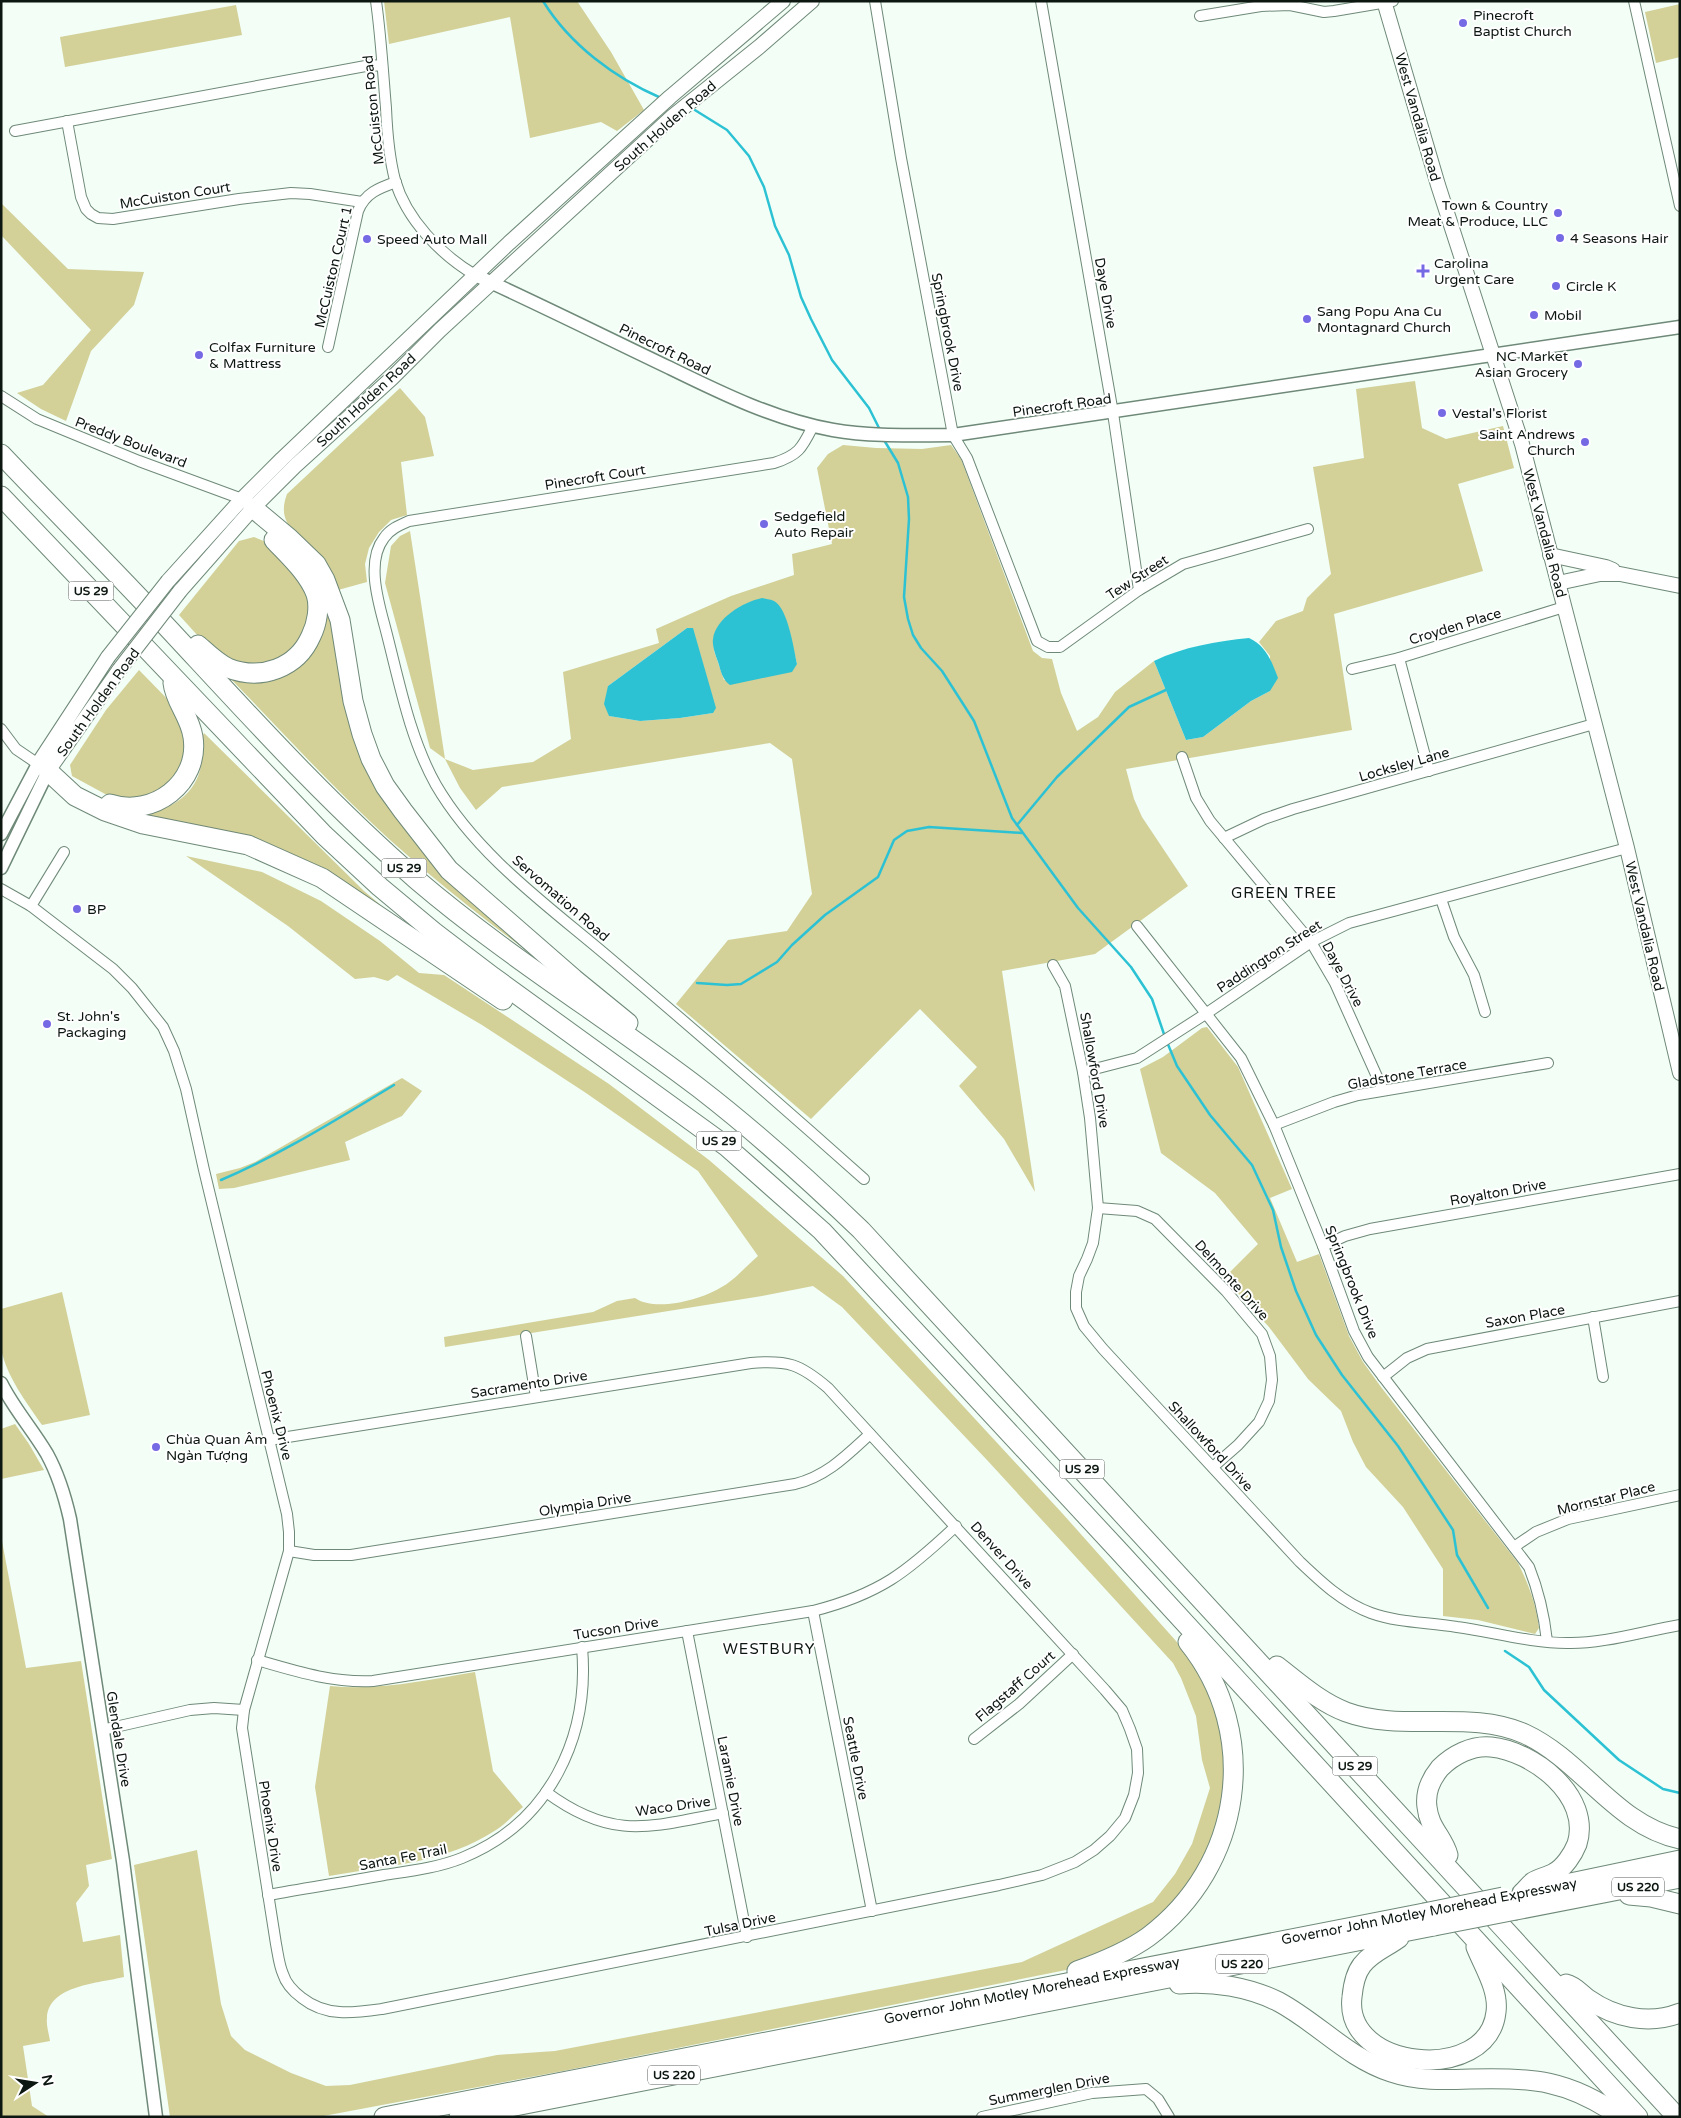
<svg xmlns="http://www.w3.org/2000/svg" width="1681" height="2118" font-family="'Varela Round',sans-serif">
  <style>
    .green { fill: #d3d098; fill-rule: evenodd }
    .water { fill: #2cc2d4 }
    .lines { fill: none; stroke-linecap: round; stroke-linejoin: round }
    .stream { stroke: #2cc2d4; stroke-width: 2.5 }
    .minor-casing { stroke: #6f8978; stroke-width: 12 }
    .tertiary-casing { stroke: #6f8978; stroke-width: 15 }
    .secondary-casing { stroke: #6f8978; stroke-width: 16 }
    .motorway-casing { stroke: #6f8978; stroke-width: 21 }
    .minor { stroke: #fff; stroke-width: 10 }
    .tertiary { stroke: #fff; stroke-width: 12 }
    .secondary { stroke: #fff; stroke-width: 14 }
    .motorway { stroke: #fff; stroke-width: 19 }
    .secondary-bridge-casing { stroke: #6f8978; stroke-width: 16; stroke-linecap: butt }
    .motorway-bridge-casing { stroke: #6f8978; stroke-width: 21; stroke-linecap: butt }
    .secondary-bridge { stroke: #fff; stroke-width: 14 }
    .motorway-bridge { stroke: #fff; stroke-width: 19 }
    .poi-dot { fill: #7569e4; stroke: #fff; stroke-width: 2 }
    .labels { text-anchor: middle; stroke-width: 4; stroke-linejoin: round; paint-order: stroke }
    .shield { fill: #fff; stroke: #565d58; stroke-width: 1 }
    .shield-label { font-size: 12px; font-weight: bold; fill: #0d1711 }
    .poi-label { font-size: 14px; fill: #0d1711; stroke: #fff; text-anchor: start }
    .street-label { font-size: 14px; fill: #0d1711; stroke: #fff }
    .neighbourhood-label { font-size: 15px; letter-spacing: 1px; fill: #0d1711; stroke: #fff }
  </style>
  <rect width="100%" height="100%" fill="#f2fef6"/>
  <g class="green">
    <polygon points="384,1 577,1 611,52 644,110 617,131 601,122 530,138 510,17 389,44"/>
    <polygon points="1680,4 1680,57 1656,63 1645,12"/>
    <polygon points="236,5 242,35 65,67 60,37"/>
    <polygon points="1,203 68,269 144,272 134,305 91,351 66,421 41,409 17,393 43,385 91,330 1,235"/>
    <path d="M1415,381L1422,428L1446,439L1503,426L1514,468L1458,484L1483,571L1334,614L1352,730L1126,769L1134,799L1142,817L1188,886L1095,954L1002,971L1035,1192L1004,1139L959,1086L977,1067L920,1009L811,1119L676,1004L728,940L787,931L812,894L792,759L770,743L502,787L476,810L460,788L445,759L430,748L385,583L391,546L400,536L410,531L445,759L473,770L533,762L571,739L563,672L659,643L656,629L731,596L794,575L792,554L832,544L817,468L828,454L843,445L876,448L922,449L951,445L961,459L1033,651L1042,658L1052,659L1061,693L1077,731L1098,717L1115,692L1154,661L1186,740L1203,737L1251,701L1270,691V656L1259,642L1276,621L1303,611L1307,598L1331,574L1313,467L1364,458L1356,389ZM787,623L797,664L724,680L714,651L713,638ZM687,628L713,713L680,718L640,721L609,716L608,686Z"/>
    <path d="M400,388L425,417L434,456L401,462L407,515L391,520L379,532L369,548L365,564L367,582L338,590C332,579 326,565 318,555C300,534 275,526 287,494Z"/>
    <polygon points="254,537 266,542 302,580 310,597 305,639 265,668 218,658 179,615 239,541"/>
    <path d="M331,616L380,786L542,962C475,913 411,862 352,804C309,762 269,718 227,675L262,680L323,618Z"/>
    <polygon points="139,670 179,711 186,727 183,771 155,798 118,801 72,776 70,765 106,710"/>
    <path d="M204,733L364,891L415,934L315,868L139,815C171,810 198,795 202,760C203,752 200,739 204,733Z"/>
    <path d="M186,856L262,872L321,901L380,941L419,973L444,975L609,1084L709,1160L843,1276L1062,1513L1184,1650L1205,1679L1216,1706L1227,1766L1220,1821L1193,1880L1152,1926L1093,1961L1066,1970L563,2071L318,2117H170L134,1865L197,1850L221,2004L231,2036L245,2050L291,2073L326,2086L350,2085L497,2055L555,2051L1022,1962L1153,1902L1175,1874L1192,1844L1210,1788L1202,1760L1196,1716L1181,1678L1173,1663L987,1460L842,1307L813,1286L762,1296L445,1347L444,1337L593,1312L617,1301L635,1298C655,1312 700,1300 720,1288C734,1281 746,1266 758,1256L698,1171L586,1093L482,1025L397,975L388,981L374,977L355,979L288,926Z"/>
    <path d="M1207,1027L1238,1067L1292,1189L1270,1198L1297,1262L1319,1254L1349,1336L1363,1362L1381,1387L1518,1563C1529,1585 1536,1604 1539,1628L1535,1634L1478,1620L1443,1616V1569L1403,1507L1366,1467L1353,1442L1341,1411L1308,1379L1269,1327L1224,1278L1258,1244L1215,1193L1161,1153L1140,1069L1163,1057L1202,1028Z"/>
    <polygon points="402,1078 422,1091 402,1116 345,1142 350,1160 234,1188 219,1189 216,1174 240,1168 255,1162"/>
    <path d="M62,1292L90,1415L42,1425C26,1402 7,1377 1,1349C0,1336 1,1321 1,1309Z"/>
    <polygon points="15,1424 29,1444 44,1470 1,1479 1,1429"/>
    <path d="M1,1536L26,1668L81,1661L112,1859L86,1865L89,1886L76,1903L83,1942L120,1935L124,1977C100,1983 48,1985 47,2018C46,2025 49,2034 50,2041L23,2046L32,2106L49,2117H1Z"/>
    <path d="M475,1672L493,1771L523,1807C514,1814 506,1824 496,1830C446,1863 386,1866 329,1876L315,1787L330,1686C379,1691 427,1680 475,1672Z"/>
  </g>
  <g class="water">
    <path d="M762,598C765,599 770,599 774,601C788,608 794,650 797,664L792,672L730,685C722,679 721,671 718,662C715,654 712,646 713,639C716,618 743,602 762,598Z"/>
    <polygon points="687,628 693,628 716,708 713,713 680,718 640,721 609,716 604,704 608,686"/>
    <path d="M1249,638C1266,646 1271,660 1278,678L1270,691L1251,701L1203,737L1186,740L1154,661C1183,647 1217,641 1249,638Z"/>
  </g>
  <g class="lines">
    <g class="stream">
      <path d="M543,1C570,45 615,78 661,98"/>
      <polyline points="690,107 727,130 749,156 764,187 775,226 789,255 801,297 811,319 832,360 869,408 880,430"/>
      <polyline points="884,440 898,463 908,497 909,519 904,597 908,619 913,635 921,648 942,671 974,721 1012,818 1078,908 1131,967 1152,999 1165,1037"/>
      <polyline points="1017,825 1057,777 1129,707 1168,689"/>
      <polyline points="697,983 727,985 741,984 777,962 792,945 825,915 878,877 894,840 907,831 929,827 1022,833"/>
      <polyline points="1167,1042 1177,1066 1210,1115 1252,1165 1273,1210 1281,1247 1296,1291 1316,1335 1342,1375 1398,1446 1453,1530 1457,1555 1488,1608"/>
      <path d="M221,1180C282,1154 337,1119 394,1085"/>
      <polyline points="1505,1651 1529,1667 1544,1690 1619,1760 1663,1789 1680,1793"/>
    </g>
    <g class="minor-casing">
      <g id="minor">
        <path d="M376,1C381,37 383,73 386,108C387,132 389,157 395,180C406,219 441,255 475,275"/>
        <polyline points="875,1 901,158 953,435 967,458 1037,641 1048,647 1060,647 1139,590 1183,564 1308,529"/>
        <polyline points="1041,1 1113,413 1139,590"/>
        <polyline points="1634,1 1680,206"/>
        <polyline points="1200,16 1261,6 1290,5 1324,12 1334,11 1393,1"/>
        <polyline points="67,121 81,197 86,209 91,214 98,218 113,219 239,199 291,193 310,194 362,202"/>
        <polyline points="15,131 371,65 382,66"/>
        <path d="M328,347L358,211C365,193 379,188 396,182"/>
        <polyline points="1,396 37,419 139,461 242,499 247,503"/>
        <path d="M813,426C802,448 799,455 774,463L409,521C400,525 390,529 384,538C366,561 378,601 385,627C399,680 409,737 436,785C478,857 550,907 612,960C697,1032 781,1105 864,1179"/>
        <polyline points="1399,658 1429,771"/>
        <polyline points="1352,669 1399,658 1564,607"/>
        <polyline points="1,729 16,749 38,764"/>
        <polyline points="1182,757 1196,798 1210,821 1311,942 1335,983 1383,1090"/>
        <polyline points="1224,838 1264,819 1293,809 1594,724"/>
        <path d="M1,889L31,906L113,969L132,988L163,1027L174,1051L186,1089L204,1170L287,1514L289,1532V1551L244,1710L242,1728L276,1944C278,1954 279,1965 283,1974C286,1984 294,1992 302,1998C326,2017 353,2013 382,2009L999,1885L1042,1875L1075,1862L1094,1850L1110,1836L1125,1818L1134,1795L1138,1773L1137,1749L1130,1729L1122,1710L1105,1690L828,1388C800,1364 788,1360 751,1363L269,1440"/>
        <polyline points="1441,899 1454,937 1474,975 1485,1012"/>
        <polyline points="31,906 64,852"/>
        <path d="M1137,926L1241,1058L1274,1125L1323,1246L1354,1331L1368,1357L1529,1567C1539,1592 1544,1614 1547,1641"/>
        <path d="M1053,965L1065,986L1083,1072L1090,1118L1098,1208L1093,1243L1087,1259L1079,1276L1076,1292V1308L1084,1326L1103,1349L1300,1562C1321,1582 1343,1603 1371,1613C1399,1623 1428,1622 1457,1627C1493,1632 1531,1643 1567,1643C1603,1644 1644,1631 1680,1625"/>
        <polyline points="1083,1072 1137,1058 1207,1013 1311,942 1349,923 1627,848"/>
        <polyline points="1274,1125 1334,1102 1358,1095 1548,1063"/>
        <polyline points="1098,1208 1137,1211 1155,1219 1226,1291 1262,1334 1270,1356 1272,1380 1269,1401 1259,1422 1238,1445 1213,1467"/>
        <polyline points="1323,1246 1345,1236 1370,1229 1680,1174"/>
        <polyline points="1593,1317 1603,1377"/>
        <polyline points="526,1336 536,1397"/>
        <polyline points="1383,1377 1407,1358 1427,1349 1680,1301"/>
        <polyline points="1514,1547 1536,1532 1568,1519 1680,1495"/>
        <path d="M289,1551L314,1555H351L795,1484C827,1476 847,1455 870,1434"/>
        <polyline points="813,1611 872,1911"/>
        <polyline points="687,1631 747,1937"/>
        <path d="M257,1660C295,1671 332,1683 373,1681L813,1611C880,1594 907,1572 956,1526"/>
        <polyline points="102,1730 190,1710 214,1708 244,1710"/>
        <polyline points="974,1739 1019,1704 1073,1654"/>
        <path d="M546,1792C612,1841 649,1827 723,1813"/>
        <path d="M268,1895C307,1888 346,1882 384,1875C410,1871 437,1868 462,1858C549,1823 590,1738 582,1647"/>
        <polyline points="982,2117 1092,2093 1146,2089 1158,2099 1169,2117"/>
      </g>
    </g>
    <g class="tertiary-casing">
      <g id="tertiary">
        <path d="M475,275C541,305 605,337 670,368C721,393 776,420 833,430C873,437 913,435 953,435L1680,327"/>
        <polyline points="1,834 38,764"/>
        <polyline points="1,868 48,771"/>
        <path d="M1,1383C14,1409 33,1430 47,1454C58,1474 65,1497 70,1519L123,1861L156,2117"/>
      </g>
    </g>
    <g class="secondary-casing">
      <g id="secondary">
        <polyline points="1384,1 1438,185 1522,444 1627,848 1680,1073"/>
        <polyline points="1550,555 1606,567 1613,570"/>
        <polyline points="168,581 242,499 282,459 509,243 670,97 783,1"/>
        <polyline points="1558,583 1600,574 1620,574 1680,586"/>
        <polyline points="180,591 253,508 295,466 392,378 440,330 673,116 759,47 812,1"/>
        <polyline points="108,657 38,764 48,771 119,670"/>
      </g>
    </g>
    <g class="motorway-casing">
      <g id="motorway">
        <path d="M1,454C56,512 113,569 167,627C248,714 327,802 417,880C506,956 606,1017 699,1088C756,1132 809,1180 861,1230L1677,2117"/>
        <polyline points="1,496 324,835 380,887 434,932 493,977 726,1146 822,1231 1118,1550 1638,2117"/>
        <polyline points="253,508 289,538 316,564 325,580 340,620 353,701 362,734 371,759 385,786 403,811 449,870 574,979 628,1023"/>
        <path d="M198,645C207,653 217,663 228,668C261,681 297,668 311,636C317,624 320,607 316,594C308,573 289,556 274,540"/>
        <polyline points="48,771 75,796 105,811 143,824 248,845 322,878 503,1000"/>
        <path d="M110,804C153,818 200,783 193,737C190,716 175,702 173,683"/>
        <path d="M1277,1666C1299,1683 1320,1702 1346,1712C1403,1733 1469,1709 1525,1734C1583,1761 1615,1825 1680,1839"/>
        <path d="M1448,1855C1443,1837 1429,1828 1427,1807C1425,1793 1431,1779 1440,1768C1453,1755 1472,1745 1491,1747C1533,1751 1592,1796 1577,1844C1573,1854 1564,1868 1554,1873C1547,1877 1539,1878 1533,1882C1529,1885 1526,1890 1522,1893"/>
        <polyline points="1537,1890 1680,1860"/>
        <polyline points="1629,1895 1651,1897 1680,1904"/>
        <polyline points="1516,1910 1680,1878"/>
        <path d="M1399,1938C1387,1947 1372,1952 1362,1965C1355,1974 1353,1986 1352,1997C1343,2070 1488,2085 1496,2012C1499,1990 1484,1967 1476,1947"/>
        <path d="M1077,1971C1102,1962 1127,1952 1148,1937C1243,1866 1262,1734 1188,1642"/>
        <path d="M1179,1984C1213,1981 1249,1987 1279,2002C1318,2023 1348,2058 1391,2072C1417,2081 1444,2080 1470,2079C1532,2077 1569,2080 1621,2117"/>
        <path d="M1566,1984C1575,1986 1581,1994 1588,1999C1615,2018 1649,2025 1680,2013"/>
        <path id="s1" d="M384,2117L1424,1913"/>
        <polyline points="459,2117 1434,1926"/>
      </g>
    </g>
    <use href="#minor" class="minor"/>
    <use href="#tertiary" class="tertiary"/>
    <use href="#secondary" class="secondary"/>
    <use href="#motorway" class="motorway"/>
    <g class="secondary-bridge-casing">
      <g id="secondary-bridge">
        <polyline points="108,657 168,581"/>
        <polyline points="119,670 180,591"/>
      </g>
    </g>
    <g class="motorway-bridge-casing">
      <g id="motorway-bridge">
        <polyline points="1424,1913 1503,1897"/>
        <polyline points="1434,1926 1516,1910"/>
      </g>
    </g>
    <use href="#secondary-bridge" class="secondary-bridge"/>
    <use href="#motorway-bridge" class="motorway-bridge"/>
  </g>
  <g class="poi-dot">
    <circle cx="1463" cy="23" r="5"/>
    <circle cx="1558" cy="213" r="5"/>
    <circle cx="1560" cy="238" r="5"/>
    <circle cx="367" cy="239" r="5"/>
    <path d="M1420.5 263.5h5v5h5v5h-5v5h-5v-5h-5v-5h5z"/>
    <circle cx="1556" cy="286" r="5"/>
    <circle cx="1534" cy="315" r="5"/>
    <circle cx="1307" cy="319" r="5"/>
    <circle cx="199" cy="355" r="5"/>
    <circle cx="1578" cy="364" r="5"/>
    <circle cx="1442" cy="413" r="5"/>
    <circle cx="1585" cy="442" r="5"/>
    <circle cx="764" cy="524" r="5"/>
    <circle cx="77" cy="909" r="5"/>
    <circle cx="47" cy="1024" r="5"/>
    <circle cx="156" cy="1447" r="5"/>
  </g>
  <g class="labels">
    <g class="shield">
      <rect x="68.5" y="581.5" width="45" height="19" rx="4"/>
      <rect x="381.5" y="858.5" width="45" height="19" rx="4"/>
      <rect x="696.5" y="1131.5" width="45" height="19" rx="4"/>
      <rect x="1059.5" y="1459.5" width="45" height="19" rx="4"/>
      <rect x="1332.5" y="1756.5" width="45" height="19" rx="4"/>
      <rect x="1612" y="1877.5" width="52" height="19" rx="4"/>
      <rect x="1216" y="1954.5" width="52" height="19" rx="4"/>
      <rect x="648" y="2065.5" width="52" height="19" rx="4"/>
    </g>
    <g class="shield-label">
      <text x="91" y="595">US 29</text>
      <text x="404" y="872">US 29</text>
      <text x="719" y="1145">US 29</text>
      <text x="1082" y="1473">US 29</text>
      <text x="1355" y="1770">US 29</text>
      <text x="1638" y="1891">US 220</text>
      <text x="1242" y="1968">US 220</text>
      <text x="674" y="2079">US 220</text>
    </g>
    <g class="poi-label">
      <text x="1473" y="20">Pinecroft<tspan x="1473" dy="16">Baptist Church</tspan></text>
      <text x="1548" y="210" text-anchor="end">Town &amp; Country<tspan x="1548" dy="16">Meat &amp; Produce, LLC</tspan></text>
      <text x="1570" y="243">4 Seasons Hair</text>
      <text x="377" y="244">Speed Auto Mall</text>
      <text x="1434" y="268">Carolina<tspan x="1434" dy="16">Urgent Care</tspan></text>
      <text x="1566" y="291">Circle K</text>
      <text x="1317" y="316">Sang Popu Ana Cu<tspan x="1317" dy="16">Montagnard Church</tspan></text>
      <text x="1544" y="320">Mobil</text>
      <text x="209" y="352">Colfax Furniture<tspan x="209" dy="16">&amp; Mattress</tspan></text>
      <text x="1568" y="361" text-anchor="end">NC Market<tspan x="1568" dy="16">Asian Grocery</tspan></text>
      <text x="1452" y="418">Vestal's Florist</text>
      <text x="1575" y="439" text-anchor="end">Saint Andrews<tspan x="1575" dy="16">Church</tspan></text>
      <text x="774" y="521">Sedgefield<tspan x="774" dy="16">Auto Repair</tspan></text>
      <text x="87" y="914">BP</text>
      <text x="57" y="1021">St. John's<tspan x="57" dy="16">Packaging</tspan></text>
      <text x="166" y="1444">Chùa Quan Âm<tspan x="166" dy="16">Ngàn Tượng</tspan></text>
    </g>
    <g class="street-label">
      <text transform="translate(373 110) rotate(-96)" y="5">McCuiston Road</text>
      <text transform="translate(1418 117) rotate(74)" y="5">West Vandalia Road</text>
      <text transform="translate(665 126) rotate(-41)" y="5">South Holden Road</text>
      <text transform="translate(175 195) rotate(-9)" y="5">McCuiston Court</text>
      <text transform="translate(333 267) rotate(-77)" y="5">McCuiston Court 1</text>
      <text transform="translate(1106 293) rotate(80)" y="5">Daye Drive</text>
      <text transform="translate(948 332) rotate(79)" y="5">Springbrook Drive</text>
      <text transform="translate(665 349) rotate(26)" y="5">Pinecroft Road</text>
      <text transform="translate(366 400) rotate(-43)" y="5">South Holden Road</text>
      <text transform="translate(1062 405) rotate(-8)" y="5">Pinecroft Road</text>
      <text transform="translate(131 442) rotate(21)" y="5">Preddy Boulevard</text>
      <text transform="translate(595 477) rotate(-9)" y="5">Pinecroft Court</text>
      <text transform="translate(1545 533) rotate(75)" y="5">West Vandalia Road</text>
      <text transform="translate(1137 577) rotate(-33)" y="5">Tew Street</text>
      <text transform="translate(1455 626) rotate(-17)" y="5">Croyden Place</text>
      <text transform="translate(98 702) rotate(-54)" y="5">South Holden Road</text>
      <text transform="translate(1404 764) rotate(-16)" y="5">Locksley Lane</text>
      <text transform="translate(561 898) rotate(41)" y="5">Servomation Road</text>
      <text transform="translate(1645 926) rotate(77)" y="5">West Vandalia Road</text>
      <text transform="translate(1269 956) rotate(-33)" y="5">Paddington Street</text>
      <text transform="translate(1343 974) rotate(62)" y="5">Daye Drive</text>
      <text transform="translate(1095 1070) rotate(80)" y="5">Shallowford Drive</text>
      <text transform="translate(1407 1074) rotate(-10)" y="5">Gladstone Terrace</text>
      <text transform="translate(1498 1192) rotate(-10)" y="5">Royalton Drive</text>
      <text transform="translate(1232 1280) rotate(48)" y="5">Delmonte Drive</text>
      <text transform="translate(1352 1282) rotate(68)" y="5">Springbrook Drive</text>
      <text transform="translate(1525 1316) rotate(-10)" y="5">Saxon Place</text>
      <text transform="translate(529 1384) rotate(-9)" y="5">Sacramento Drive</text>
      <text transform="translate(277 1415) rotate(76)" y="5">Phoenix Drive</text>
      <text transform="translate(1211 1446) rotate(47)" y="5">Shallowford Drive</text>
      <text transform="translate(1606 1498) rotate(-14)" y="5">Mornstar Place</text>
      <text transform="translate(585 1504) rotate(-9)" y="5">Olympia Drive</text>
      <text transform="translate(1002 1555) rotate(48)" y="5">Denver Drive</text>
      <text transform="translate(616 1628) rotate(-9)" y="5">Tucson Drive</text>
      <text transform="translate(1015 1686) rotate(-41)" y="5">Flagstaff Court</text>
      <text transform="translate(119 1739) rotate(81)" y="5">Glendale Drive</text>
      <text transform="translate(856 1758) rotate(79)" y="5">Seattle Drive</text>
      <text transform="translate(731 1781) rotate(79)" y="5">Laramie Drive</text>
      <text transform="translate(673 1806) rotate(-8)" y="5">Waco Drive</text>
      <text transform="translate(271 1826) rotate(81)" y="5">Phoenix Drive</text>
      <text transform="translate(403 1857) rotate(-11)" y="5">Santa Fe Trail</text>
      <text transform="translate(1429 1911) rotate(-11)" y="5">Governor John Motley Morehead Expressway</text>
      <text transform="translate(740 1924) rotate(-12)" y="5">Tulsa Drive</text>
      <text dy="5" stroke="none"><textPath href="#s1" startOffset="660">Governor John Motley Morehead Expressway</textPath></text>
      <text transform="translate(1049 2089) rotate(-11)" y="5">Summerglen Drive</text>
    </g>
    <g class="neighbourhood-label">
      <text x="1284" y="898">GREEN TREE</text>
      <text x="769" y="1654">WESTBURY</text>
    </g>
  </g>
  <rect width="1681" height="2118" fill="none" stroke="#0d1711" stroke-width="5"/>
  <g transform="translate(35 2083) rotate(78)" stroke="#ffffff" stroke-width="4" paint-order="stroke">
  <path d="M0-4L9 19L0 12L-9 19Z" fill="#0d1711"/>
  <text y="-8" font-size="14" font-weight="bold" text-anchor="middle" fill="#0d1711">N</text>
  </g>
</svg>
